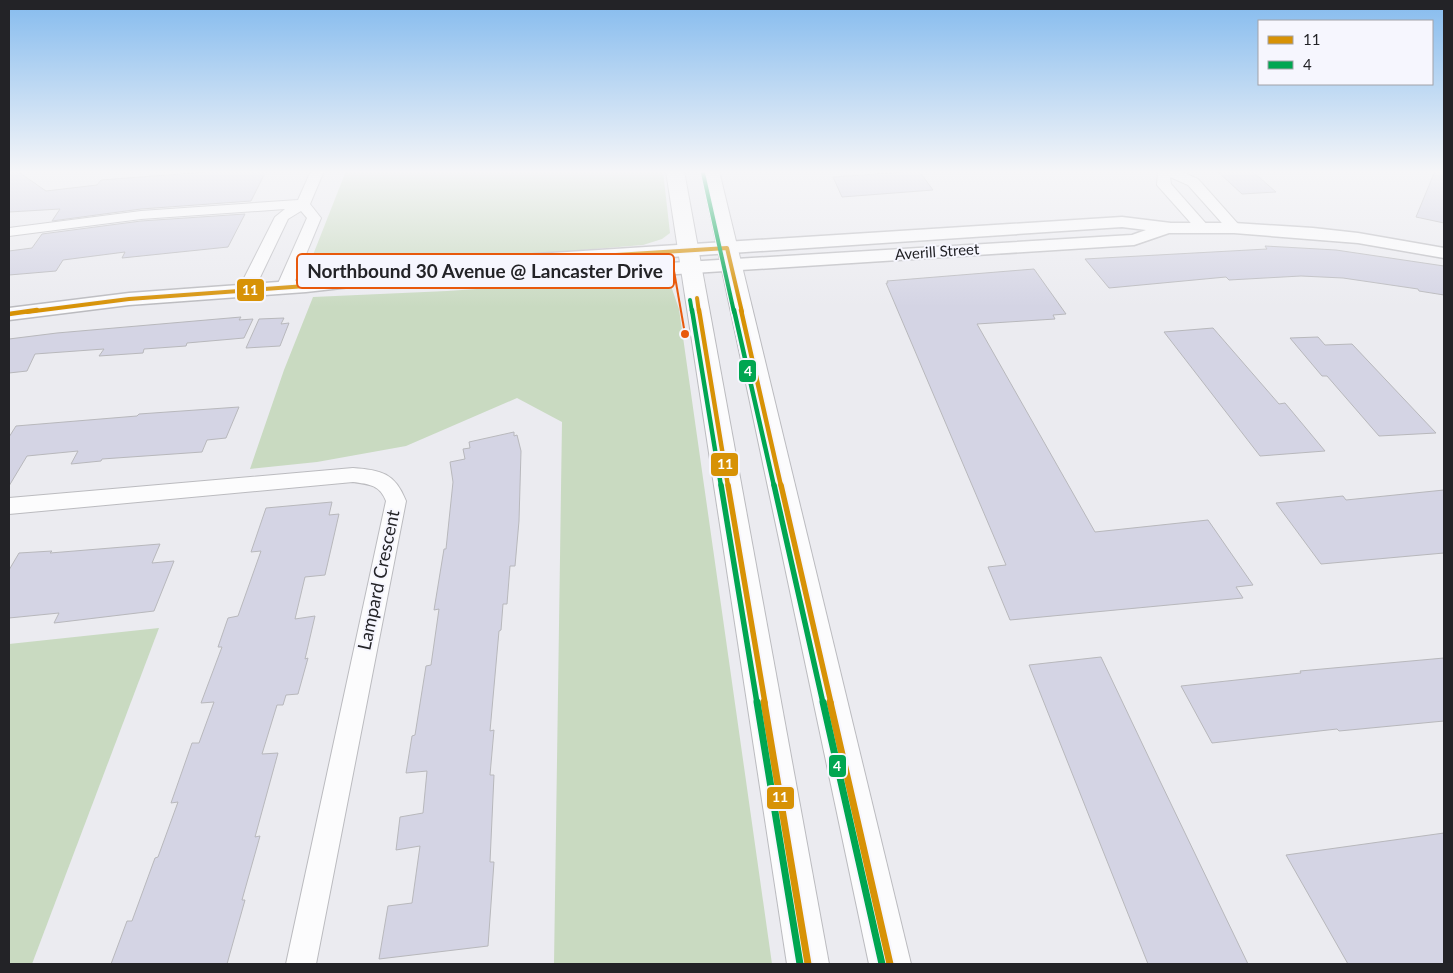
<svg xmlns="http://www.w3.org/2000/svg" width="1453" height="973" font-family="Lato,sans-serif">
  <style>
    .green { fill: #c9dac1 }
    .building { fill: #d4d4e4; stroke: #b8b8bc }
    .lines { fill: none; stroke-linecap: round; stroke-linejoin: round }
    .minor-casing { stroke: #bbbbbf; stroke-width: 2 }
    .tertiary-casing { stroke: #bbbbbf; stroke-width: 3 }
    .secondary-casing { stroke: #bbbbbf; stroke-width: 2 }
    .minor { fill: #fcfcfd; fill-rule: evenodd }
    .tertiary { fill: #fcfcfd; fill-rule: evenodd }
    .secondary { fill: #fcfcfd; fill-rule: evenodd }
    .bus-1-far3-casing { stroke: #f6f6fe; stroke-width: 6 }
    .bus-1-far2-casing { stroke: #f6f6fe; stroke-width: 8 }
    .bus-1-far1-casing { stroke: #f6f6fe; stroke-width: 9 }
    .bus-1-casing { stroke: #f6f6fe; stroke-width: 11 }
    .bus-2-far3-casing { stroke: #f6f6fe; stroke-width: 6 }
    .bus-2-far2-casing { stroke: #f6f6fe; stroke-width: 8 }
    .bus-2-far1-casing { stroke: #f6f6fe; stroke-width: 9 }
    .bus-2-casing { stroke: #f6f6fe; stroke-width: 11 }
    .bus-1-far3 { stroke: #d79206; stroke-width: 4 }
    .bus-1-far2 { stroke: #d79206; stroke-width: 4.5 }
    .bus-1-far1 { stroke: #d79206; stroke-width: 5.5 }
    .bus-1 { stroke: #d79206; stroke-width: 7 }
    .bus-2-far3 { stroke: #00a651; stroke-width: 4 }
    .bus-2-far2 { stroke: #00a651; stroke-width: 4.5 }
    .bus-2-far1 { stroke: #00a651; stroke-width: 5.5 }
    .bus-2 { stroke: #00a651; stroke-width: 7 }
    .labels { text-anchor: middle; stroke-width: 4; stroke-linejoin: round; paint-order: stroke }
    .far-street-label { font-size: 15px; fill: #232327; stroke: #f6f6fe }
    .street-label { font-size: 18px; fill: #232327; stroke: #f6f6fe }
    .leader { fill: none; stroke: #e8590c; stroke-width: 2 }
    .callout-dot { fill: #e8590c; stroke: #f6f6fe; stroke-width: 2 }
    .callout { fill: #f6f6fe; stroke: #e8590c; stroke-width: 2 }
    .callout-label { font-size: 19px; text-anchor: middle; font-weight: bold; fill: #232327 }
    .line-badge { stroke: #f6f6fe; stroke-width: 2 }
    .badge-label { font-size: 14px; text-anchor: middle; font-weight: bold; fill: #fff }
  </style>
  <rect width="100%" height="100%" fill="#ebebf0"/>
  <g class="green">
    <polygon points="346,171 663,171 670,233 662,239 643,245 323,271 311,268 311,260"/>
    <polygon points="643,278 671,286 679,309 772,964 554,964 562,422 517,398 406,446 317,462 250,469 284,370 313,297 447,291"/>
    <polygon points="159,628 32,964 9,964 9,644"/>
  </g>
  <g class="building">
    <polygon points="9,171 17,171 46,191 97,185 101,180 220,171 266,171 251,201 141,209 52,221 60,209 9,212"/>
    <polygon points="919,171 933,190 842,197 833,177"/>
    <polygon points="1217,171 1252,171 1276,192 1242,194"/>
    <polygon points="1435,171 1444,171 1444,223 1416,217"/>
    <polygon points="245,214 228,247 122,258 125,252 63,260 56,271 9,275 9,251 32,248 42,234 141,221"/>
    <polygon points="1265,246 1336,250 1444,266 1444,295 1419,291 1418,289 1343,278 1301,276 1229,280 1226,277 1109,288 1085,259 1267,249"/>
    <polygon points="1034,269 1066,314 1053,315 1055,319 977,324 1095,532 1208,520 1253,585 1236,587 1243,598 1010,620 988,567 1006,565 886,283 888,283 887,281"/>
    <polygon points="241,317 239,320 253,319 244,338 187,343 186,346 144,349 143,353 99,356 104,349 35,354 27,371 9,373 9,339 57,333"/>
    <polygon points="284,318 281,324 289,323 280,346 246,348 259,319"/>
    <polygon points="1213,328 1279,404 1285,403 1325,451 1260,456 1164,332"/>
    <polygon points="1318,337 1325,345 1352,344 1436,433 1379,436 1327,376 1322,376 1290,338"/>
    <polygon points="239,407 226,438 207,440 202,452 102,459 101,461 71,464 78,451 27,456 9,486 9,437 16,426 137,416 139,414"/>
    <polygon points="514,432 514,436 517,435 521,451 519,521 515,566 510,566 507,604 503,604 501,630 499,631 490,731 494,730 490,775 494,775 490,862 494,862 488,946 379,959 388,906 412,903 420,846 396,850 400,817 423,813 427,771 406,773 412,736 415,735 426,666 431,665 439,609 434,610 444,549 446,549 453,482 450,462 465,459 463,449 470,448 469,442"/>
    <polygon points="1444,490 1444,553 1321,564 1276,503 1343,496 1346,500"/>
    <polygon points="332,502 329,515 339,514 325,575 305,577 295,619 315,616 305,659 308,658 298,694 286,695 283,705 277,705 262,754 278,753 255,837 260,836 242,900 245,900 227,964 111,964 127,921 132,921 155,858 158,857 178,802 171,803 192,743 199,743 214,702 201,703 222,647 218,647 228,618 238,616 261,551 251,552 266,508"/>
    <polygon points="160,544 152,563 174,561 154,611 54,623 59,613 9,618 9,570 19,553 52,551 50,553"/>
    <polygon points="1101,657 1159,779 1248,964 1148,964 1029,665"/>
    <polygon points="1444,658 1444,721 1339,731 1337,729 1212,743 1181,686 1301,673 1300,671"/>
    <polygon points="1444,833 1444,964 1348,964 1286,855"/>
  </g>
  <g class="lines">
    <g class="minor-casing">
      <g id="minor">
        <polygon points="311,171 324,171 310,204 321,218 292,288 289,291 279,291 276,288 307,218 301,211 288,219 254,290 251,293 241,293 238,290 275,217 285,209 141,219 9,236 9,228 141,211 298,200"/>
        <polygon points="1158,171 1180,171 1198,179 1239,225 1241,228 1239,231 1229,231 1188,185 1170,177 1171,184 1209,227 1207,230 1197,230 1157,185"/>
        <path d="M353,468C381,470 395,473 406,501L316,964H286L386,501C380,485 369,484 353,482L9,514V498Z"/>
      </g>
    </g>
    <g class="tertiary-casing">
      <polygon id="tertiary" points="1122,217 1171,223 1234,223 1313,228 1358,233 1444,248 1444,258 1358,243 1234,233 1169,233 1134,245 489,286 482,284 479,280 482,276 489,274 1132,235 1146,230 1122,227 536,266 306,292 129,305 9,320 9,308 129,293 306,280 536,254"/>
    </g>
    <g class="secondary-casing">
      <g id="secondary">
        <polygon points="666,171 684,171 829,964 787,964"/>
        <polygon points="701,171 719,171 911,964 869,964"/>
      </g>
    </g>
    <use href="#minor" class="minor"/>
    <use href="#tertiary" class="tertiary"/>
    <use href="#secondary" class="secondary"/>
    <g class="bus-1-far3-casing">
      <g id="bus-1-far3">
        <polyline points="697,298 699,312"/>
        <polyline points="27,312 129,299 306,286 536,260 727,248 742,312"/>
      </g>
    </g>
    <g class="bus-1-far2-casing">
      <g id="bus-1-far2">
        <polyline points="699,310 728,486"/>
        <polyline points="741,310 781,486"/>
        <polyline points="9,314 37,310"/>
      </g>
    </g>
    <g class="bus-1-far1-casing">
      <g id="bus-1-far1">
        <polyline points="728,485 765,703"/>
        <polyline points="781,485 831,703"/>
      </g>
    </g>
    <g class="bus-1-casing">
      <g id="bus-1">
        <polyline points="764,702 808,964"/>
        <polyline points="830,702 890,964"/>
      </g>
    </g>
    <g class="bus-2-far3-casing">
      <g id="bus-2-far3">
        <polyline points="703,173 734,312"/>
        <polyline points="690,300 692,312"/>
      </g>
    </g>
    <g class="bus-2-far2-casing">
      <g id="bus-2-far2">
        <polyline points="692,310 721,486"/>
        <polyline points="734,310 774,486"/>
      </g>
    </g>
    <g class="bus-2-far1-casing">
      <g id="bus-2-far1">
        <polyline points="721,485 757,703"/>
        <polyline points="774,485 823,703"/>
      </g>
    </g>
    <g class="bus-2-casing">
      <g id="bus-2">
        <polyline points="757,702 800,964"/>
        <polyline points="823,702 882,964"/>
      </g>
    </g>
    <use href="#bus-1-far3" class="bus-1-far3"/>
    <use href="#bus-1-far2" class="bus-1-far2"/>
    <use href="#bus-1-far1" class="bus-1-far1"/>
    <use href="#bus-1" class="bus-1"/>
    <use href="#bus-2-far3" class="bus-2-far3"/>
    <use href="#bus-2-far2" class="bus-2-far2"/>
    <use href="#bus-2-far1" class="bus-2-far1"/>
    <use href="#bus-2" class="bus-2"/>
  </g>
  <linearGradient id="sky" x2="0" y2="1"><stop stop-color="#85bbee"/><stop offset="0.56" stop-color="#f6f6f8"/><stop offset="1" stop-color="#f6f6f8" stop-opacity="0"/></linearGradient>
  <rect width="1453" height="307" fill="url(#sky)"/>
  <g class="labels">
    <g class="far-street-label">
      <text transform="translate(937 252) rotate(-4)" y="5">Averill Street</text>
    </g>
    <g class="street-label">
      <text transform="translate(379 580) rotate(-78)" y="6">Lampard Crescent</text>
    </g>
  </g>
  <path class="leader" d="M685 334L674 271"/>
  <circle class="callout-dot" cx="685" cy="334" r="5"/>
  <rect class="callout" x="297" y="254" width="377" height="34" rx="5"/>
  <g class="callout-label">
    <text x="485" y="278">Northbound 30 Avenue @ Lancaster Drive</text>
  </g>
  <g class="line-badge">
    <rect x="236" y="278" width="29" height="24" rx="5" fill="#d79206"/>
    <rect x="738" y="359" width="19" height="24" rx="5" fill="#00a651"/>
    <rect x="710" y="452" width="29" height="25" rx="5" fill="#d79206"/>
    <rect x="828" y="754" width="19" height="24" rx="5" fill="#00a651"/>
    <rect x="766" y="786" width="29" height="24" rx="5" fill="#d79206"/>
  </g>
  <g class="badge-label">
    <text x="250" y="295">11</text>
    <text x="748" y="376">4</text>
    <text x="725" y="469">11</text>
    <text x="837" y="771">4</text>
    <text x="780" y="802">11</text>
  </g>
  <rect width="1453" height="973" fill="none" stroke="#232327" stroke-width="20"/>
  <rect x="1258" y="20" width="175" height="65" fill="#f6f6fe" stroke="#a2a2a8"/>
  <rect x="1268" y="36" width="25" height="8" fill="#d79206" stroke="#a2a2a8"/>
  <text x="1303" y="45" font-size="15" fill="#232327">11</text>
  <rect x="1268" y="61" width="25" height="8" fill="#00a651" stroke="#a2a2a8"/>
  <text x="1303" y="70" font-size="15" fill="#232327">4</text>
</svg>
